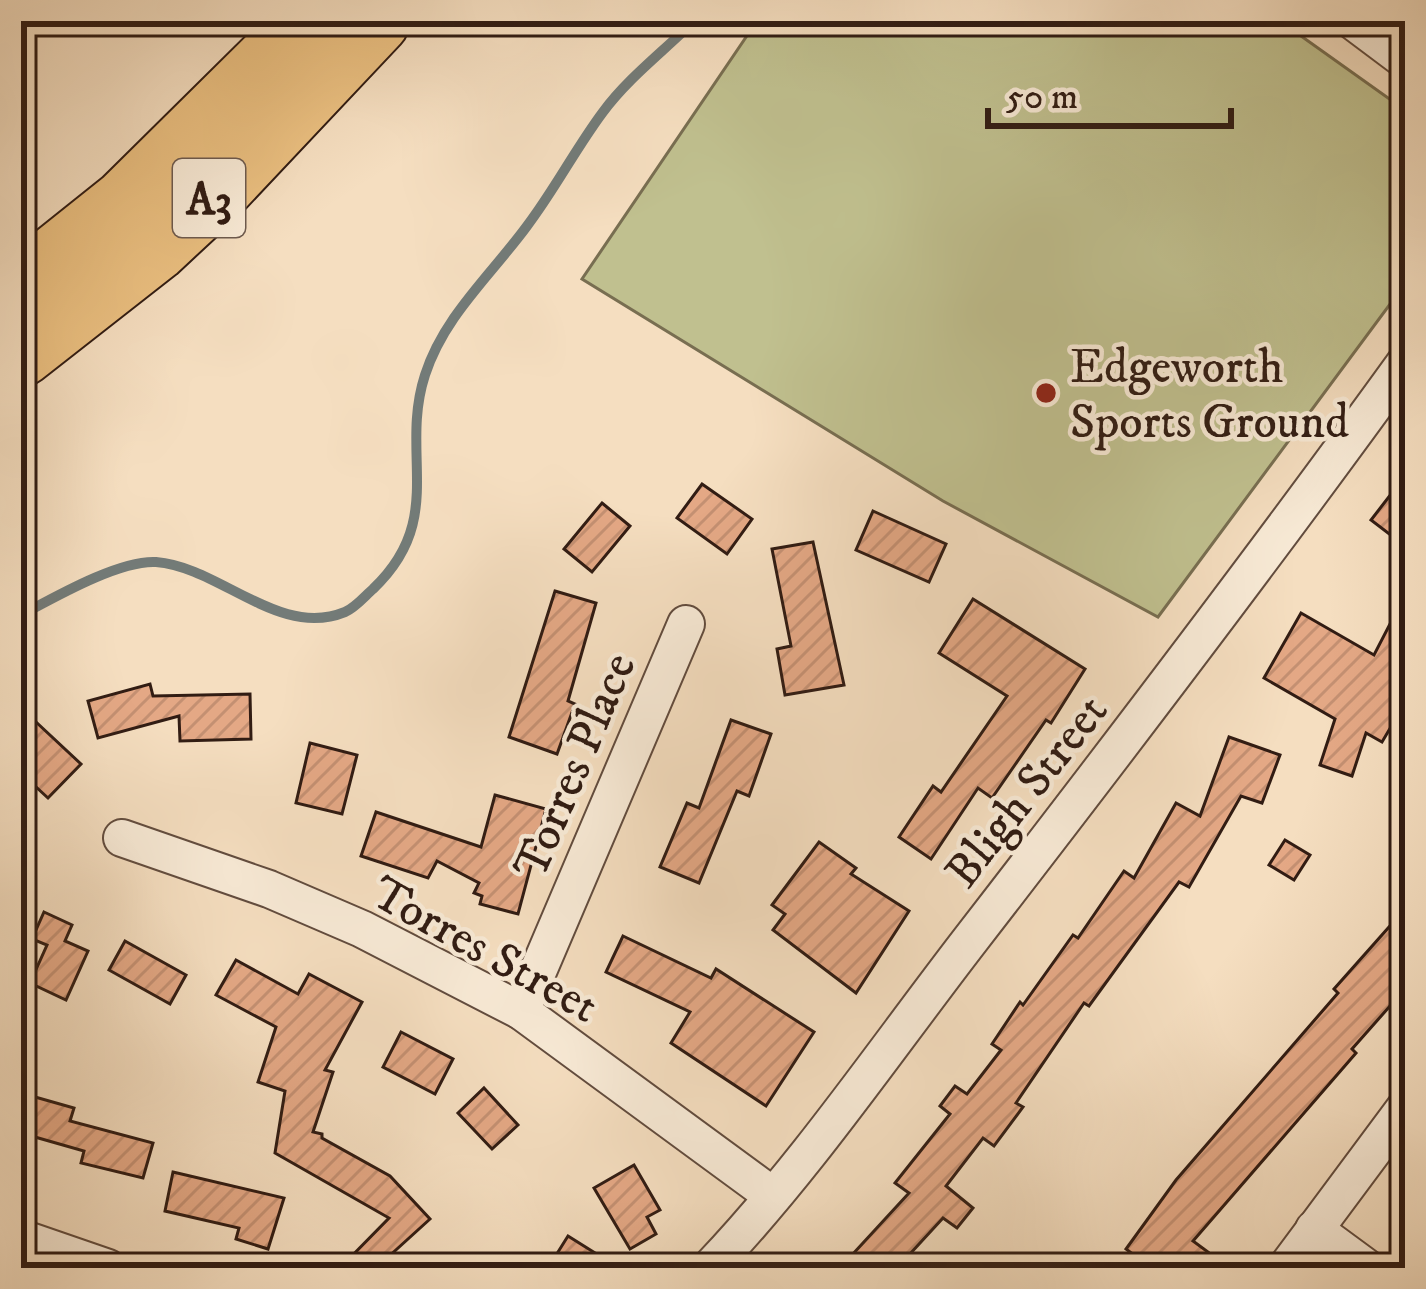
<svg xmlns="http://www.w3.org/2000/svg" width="1426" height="1289" font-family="'IM FELL DW Pica',serif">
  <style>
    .pitch { fill: #c0c08f; stroke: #786e51; stroke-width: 3 }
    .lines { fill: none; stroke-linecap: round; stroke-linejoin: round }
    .stream { stroke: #737b78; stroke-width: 10 }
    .building { fill: url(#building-hatch); stroke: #311c13; stroke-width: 3 }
    .street-casing { stroke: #624c3e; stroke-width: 40 }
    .highway-casing { stroke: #311c13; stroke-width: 70 }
    .street { stroke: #f8ead6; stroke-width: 36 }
    .highway { stroke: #eabf80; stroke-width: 66 }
    .poi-dot { fill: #8f2418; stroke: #f8ead6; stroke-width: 4.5 }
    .labels { text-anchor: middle; stroke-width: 9; stroke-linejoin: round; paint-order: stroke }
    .shield { fill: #f8ead6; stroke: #6d5a4e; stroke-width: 3 }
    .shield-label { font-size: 45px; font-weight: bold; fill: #311c13 }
    .poi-label { font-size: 48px; fill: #311c13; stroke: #f8ead6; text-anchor: start }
    .street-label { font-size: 48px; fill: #311c13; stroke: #f8ead6 }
  </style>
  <defs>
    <pattern id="building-hatch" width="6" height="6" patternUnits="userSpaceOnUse" patternTransform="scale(3)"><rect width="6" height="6" fill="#e4a885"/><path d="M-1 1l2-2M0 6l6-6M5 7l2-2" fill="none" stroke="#c49072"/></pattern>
  </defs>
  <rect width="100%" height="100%" fill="#f5dec0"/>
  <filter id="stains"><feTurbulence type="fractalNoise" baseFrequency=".00167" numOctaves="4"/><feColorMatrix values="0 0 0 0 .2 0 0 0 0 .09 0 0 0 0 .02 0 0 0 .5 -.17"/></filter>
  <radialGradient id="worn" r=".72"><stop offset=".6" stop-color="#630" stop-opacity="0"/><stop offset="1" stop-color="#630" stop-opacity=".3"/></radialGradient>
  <polygon class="pitch" points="757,21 1280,21 1405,110 1405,284 1158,617 943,501 582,279"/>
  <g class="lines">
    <path class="stream" d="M21,615C55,597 119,560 156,562C220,567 279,639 345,612C355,608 365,596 373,589C447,519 399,455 425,375C444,316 491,275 527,226C555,189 576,148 603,112C628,78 664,51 694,21"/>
  </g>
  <g class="building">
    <polygon points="1405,476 1405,546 1371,520"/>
    <polygon points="702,484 752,519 727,554 677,518"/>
    <polygon points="602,503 630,526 592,572 564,549"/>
    <polygon points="873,511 946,544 929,582 856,550"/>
    <polygon points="813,542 844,685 785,695 777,649 791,646 772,549"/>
    <polygon points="555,591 596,603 568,701 575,704 557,754 509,737"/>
    <polygon points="1405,595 1405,703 1382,742 1366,733 1352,776 1320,765 1335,719 1264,678 1301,613 1374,655"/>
    <polygon points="973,599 1085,669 1051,723 1046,720 992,798 978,788 931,859 899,837 933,786 941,792 1007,696 939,653"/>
    <polygon points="150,684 153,696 250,694 251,739 180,741 179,716 98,738 88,701"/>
    <polygon points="21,708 81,764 48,798 21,773"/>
    <polygon points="731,720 771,734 749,796 737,791 699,883 660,867 687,803 699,808"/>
    <polygon points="1229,737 1280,755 1262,803 1241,796 1189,887 1179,882 1089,1006 1084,1003 1016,1103 1023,1107 994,1146 983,1138 946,1186 973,1208 957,1228 943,1218 897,1268 840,1268 909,1193 895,1183 950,1114 940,1106 955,1086 967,1094 1001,1050 992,1044 1020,1002 1023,1005 1073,935 1078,938 1124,871 1134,878 1176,803 1200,816"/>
    <polygon points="310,743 357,755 342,814 296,803"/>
    <polygon points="495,795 546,809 518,914 480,904 482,896 474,893 479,883 437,861 428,878 361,856 376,812 481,847"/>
    <polygon points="1285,840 1310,855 1294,880 1269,865"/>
    <polygon points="819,842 856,868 851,874 909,911 856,993 773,930 785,914 772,905"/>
    <polygon points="1405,909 1405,989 1352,1049 1356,1053 1193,1241 1208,1252 1196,1268 1151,1268 1126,1249 1176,1180 1338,993 1334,989"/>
    <polygon points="44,912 72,925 65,941 88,951 66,1000 30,983 47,945 32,939"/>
    <polygon points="623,936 711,978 716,969 814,1032 766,1106 671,1043 690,1012 606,972"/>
    <polygon points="125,941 186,975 170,1004 109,970"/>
    <polygon points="236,960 298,994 309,974 362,1002 325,1070 333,1072 313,1132 322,1134 322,1138 390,1176 430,1219 376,1268 340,1268 389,1218 275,1153 285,1091 258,1082 276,1027 216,995"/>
    <polygon points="401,1032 453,1059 435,1094 383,1067"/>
    <polygon points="484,1088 518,1125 492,1149 458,1113"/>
    <polygon points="21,1093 74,1108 70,1121 153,1143 143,1178 81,1163 84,1151 21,1133"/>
    <polygon points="634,1165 660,1210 647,1217 656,1234 630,1249 594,1188"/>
    <polygon points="173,1172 284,1198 268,1249 236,1239 239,1228 165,1211"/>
    <polygon points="568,1236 619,1268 548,1268"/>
  </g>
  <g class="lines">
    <g class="street-casing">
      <g id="street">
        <polyline points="1353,21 1405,60"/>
        <polyline points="122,838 269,889 362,929 521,1011 773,1196"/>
        <polyline points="521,1011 686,624"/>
        <polyline points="1314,1229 1367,1268"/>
        <polyline points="21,1238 108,1268"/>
        <path d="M710,1268C806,1167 886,1049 971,939C1118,749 1264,558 1405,363"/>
        <polyline points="1286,1268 1405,1108"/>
      </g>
    </g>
    <g class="highway-casing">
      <g id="highway">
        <polyline points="21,286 126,202 309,21"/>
        <polyline points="21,353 155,248 212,195 376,21"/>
      </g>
    </g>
    <use href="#street" class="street"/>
    <use href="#highway" class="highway"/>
  </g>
  <circle class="poi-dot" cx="1046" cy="393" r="12"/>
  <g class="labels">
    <rect class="shield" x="173" y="159" width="72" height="78" rx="9"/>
    <g class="shield-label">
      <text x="209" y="214">A3</text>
    </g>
    <g class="poi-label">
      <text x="1070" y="382">Edgeworth<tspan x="1070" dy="55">Sports Ground</tspan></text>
    </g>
    <g class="street-label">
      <text transform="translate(573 765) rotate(-67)" y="17">Torres Place</text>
      <text transform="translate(1025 790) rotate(-52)" y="17">Bligh Street</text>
      <text transform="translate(486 948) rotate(29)" y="17">Torres Street</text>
    </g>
  </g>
  <rect width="1426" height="1289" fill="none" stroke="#f5dec0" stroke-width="72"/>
  <rect x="24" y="24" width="1378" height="1241" fill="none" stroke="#311c13" stroke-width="6"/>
  <rect x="36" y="36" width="1354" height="1217" fill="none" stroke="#311c13" stroke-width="3"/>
  <path d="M988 108v18h243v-18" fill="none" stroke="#311c13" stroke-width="6"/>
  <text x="1006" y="108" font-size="36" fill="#311c13" stroke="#f8ead6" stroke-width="9" paint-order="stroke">50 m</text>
  <rect width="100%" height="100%" filter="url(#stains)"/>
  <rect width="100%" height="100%" fill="url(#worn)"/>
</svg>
